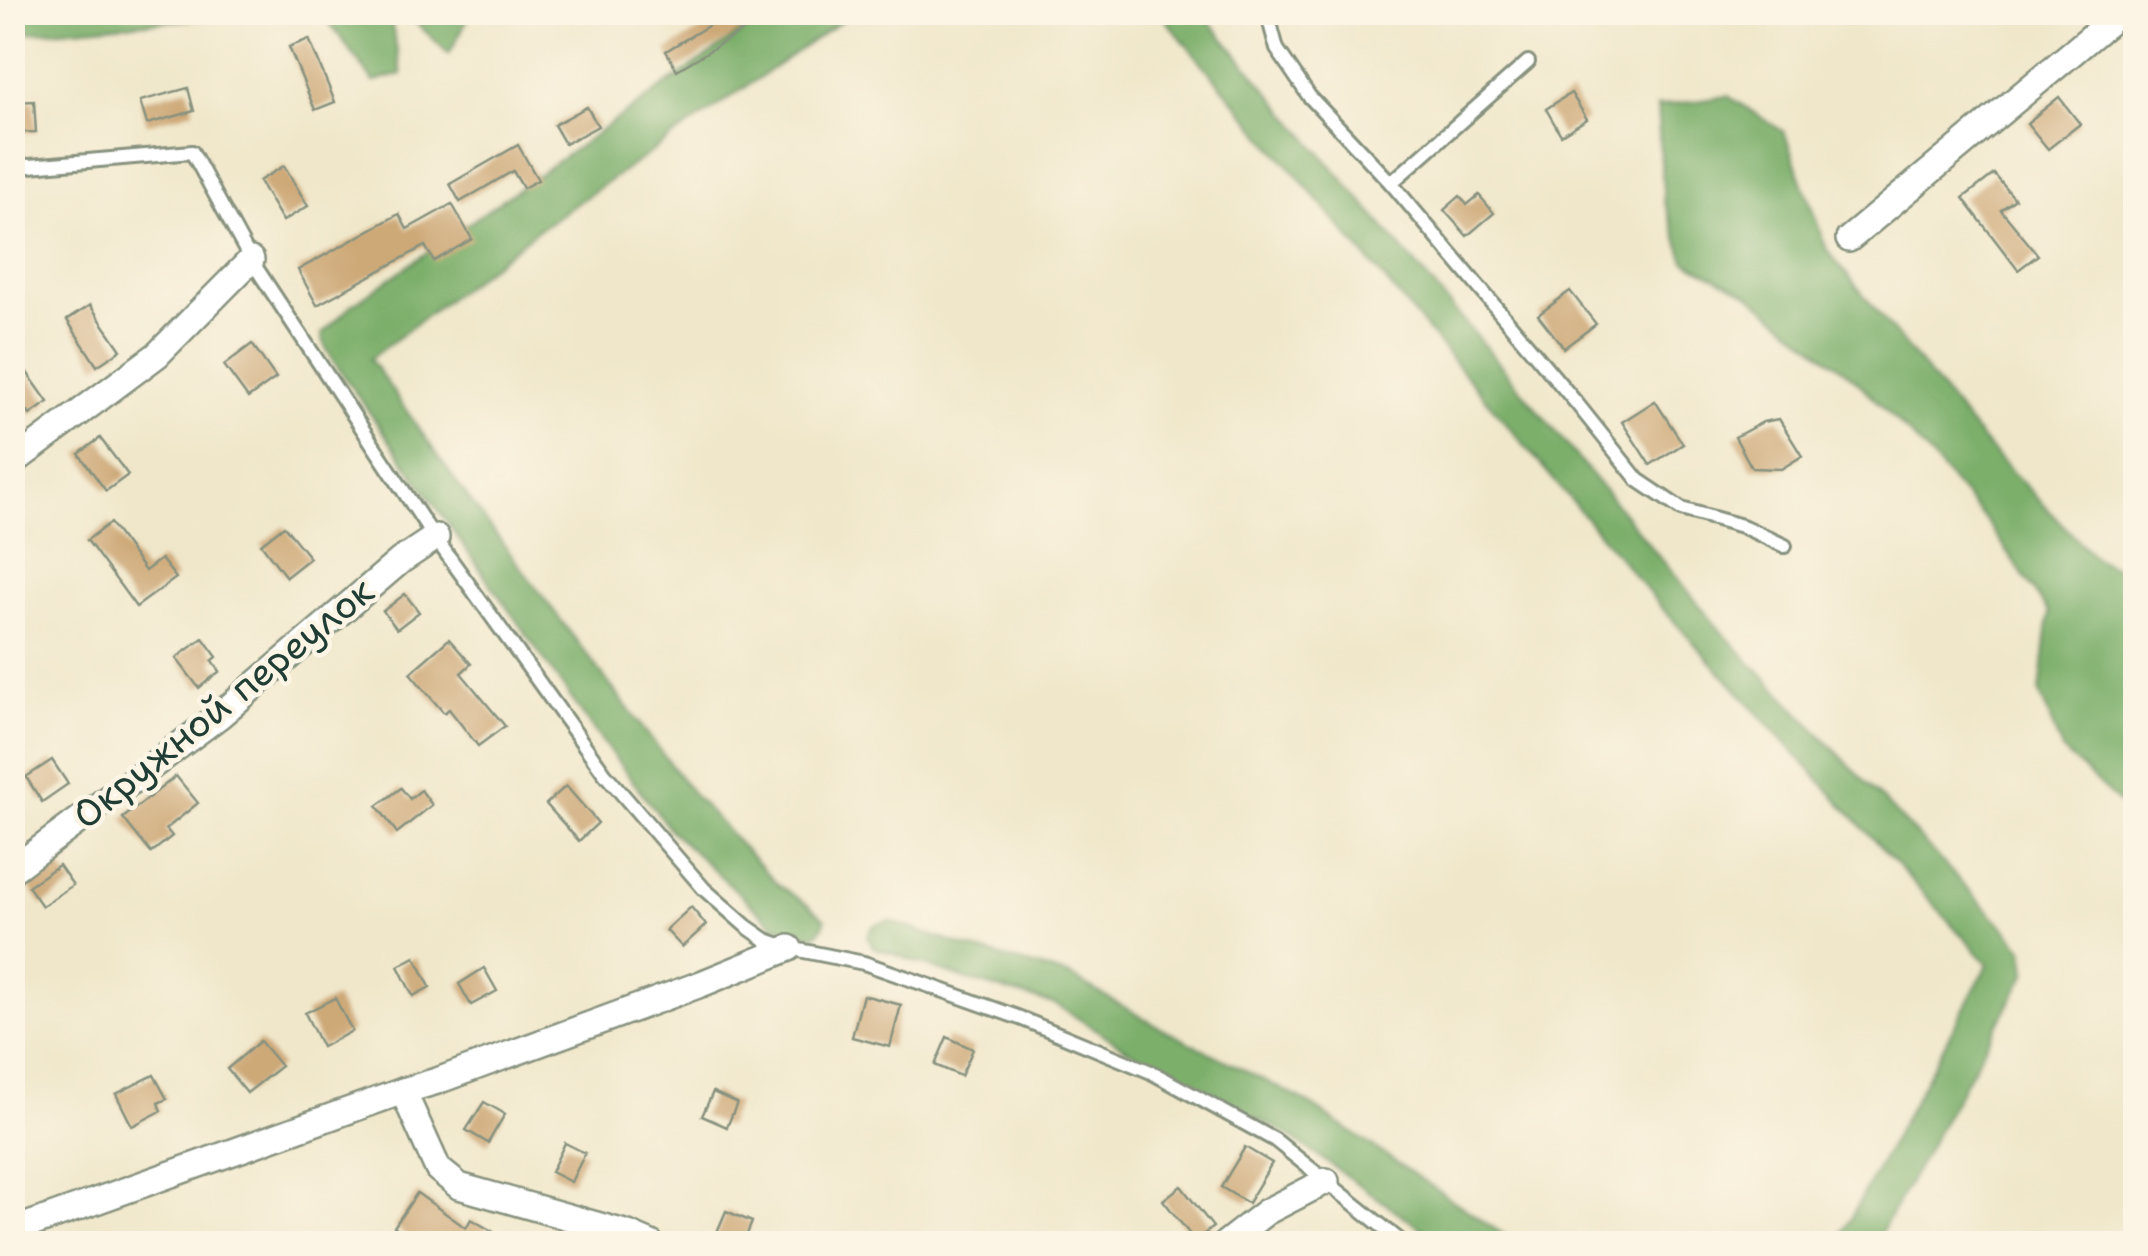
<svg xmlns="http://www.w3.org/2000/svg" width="2148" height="1256" font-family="'Shantell Sans',sans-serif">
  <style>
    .forest { fill: #7baf6a; stroke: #4d764f; stroke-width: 2.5 }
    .building { fill: #cea978 }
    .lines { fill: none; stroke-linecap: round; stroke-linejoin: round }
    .lane-casing { stroke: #88927f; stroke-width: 18 }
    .street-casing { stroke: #88927f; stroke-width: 30 }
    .lane { stroke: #fff; stroke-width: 12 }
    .street { stroke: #fff; stroke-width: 25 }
    .labels { text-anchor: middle; stroke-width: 9; stroke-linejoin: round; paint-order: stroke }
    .street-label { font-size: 38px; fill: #1f3d34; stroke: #fcf5e5 }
  </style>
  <rect width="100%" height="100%" fill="#fcf5e5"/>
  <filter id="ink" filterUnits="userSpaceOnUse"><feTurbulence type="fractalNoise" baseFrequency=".01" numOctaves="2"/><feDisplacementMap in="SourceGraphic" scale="20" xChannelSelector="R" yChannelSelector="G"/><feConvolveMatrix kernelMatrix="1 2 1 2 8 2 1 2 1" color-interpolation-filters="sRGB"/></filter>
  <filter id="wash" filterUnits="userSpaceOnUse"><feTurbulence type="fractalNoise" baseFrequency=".0048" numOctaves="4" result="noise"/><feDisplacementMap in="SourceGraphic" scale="40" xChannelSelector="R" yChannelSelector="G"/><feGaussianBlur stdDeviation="2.25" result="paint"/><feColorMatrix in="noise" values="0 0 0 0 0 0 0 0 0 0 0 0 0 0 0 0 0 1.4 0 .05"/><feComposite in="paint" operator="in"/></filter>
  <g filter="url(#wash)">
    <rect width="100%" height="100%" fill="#f0e7ca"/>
    <g class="forest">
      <polygon points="13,12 266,12 266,13 13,34"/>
      <polygon points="322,13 389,13 402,74 374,82"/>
      <polygon points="406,13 471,13 449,54"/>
      <polygon points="769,13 853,13 535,232 370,359 459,486 692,793 778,885 808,905 825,919 823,927 816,935 775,926 671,831 595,732 334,362 325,346 322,334 352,305"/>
      <polygon points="1160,13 1202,13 1488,350 1721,631 2009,932 2024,950 2027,972 1875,1243 1837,1243 1988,964 1661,607"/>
      <polygon points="1728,96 1784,132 1827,250 1987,446 2095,558 2135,578 2135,818 2062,750 2040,693 2049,613 1987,522 1924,449 1856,380 1748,294 1685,261 1664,201 1657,107"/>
      <polygon points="890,921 963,946 1070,976 1161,1028 1305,1101 1516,1243 1442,1243 1285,1133 1136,1055 1057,1005 968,980 873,947 867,936 874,925"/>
    </g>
    <g id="blocks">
      <g class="building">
        <polygon points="731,12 774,12 677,70 666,51"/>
        <polygon points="309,39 335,102 315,110 289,47"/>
        <polygon points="188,88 194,111 147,124 140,101"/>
        <polygon points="1571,93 1587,119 1561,135 1546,109"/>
        <polygon points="2059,97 2080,124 2048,149 2027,123"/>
        <polygon points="34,101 36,132 12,133 12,102"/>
        <polygon points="587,107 598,126 565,144 554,125"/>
        <polygon points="518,145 538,180 523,188 513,171 460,202 450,184"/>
        <polygon points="284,166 308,206 283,221 259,181"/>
        <polygon points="1994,174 2015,199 2001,210 2038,255 2018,270 1963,198"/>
        <polygon points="1479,195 1494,213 1467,236 1444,210 1460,196 1467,205"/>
        <polygon points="452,204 472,239 434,261 425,246 317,305 298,270 399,214 407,229"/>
        <polygon points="1570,291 1596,324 1564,348 1538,315"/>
        <polygon points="90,305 121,350 97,366 67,320"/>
        <polygon points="252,344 276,378 248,398 224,365"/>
        <polygon points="24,368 48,402 30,415 12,389 12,376"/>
        <polygon points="1655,401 1683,444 1650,465 1622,422"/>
        <polygon points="1779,419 1802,456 1781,469 1752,468 1735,437 1763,422"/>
        <polygon points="100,438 128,475 106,491 79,454"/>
        <polygon points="110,523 145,571 161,559 176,578 136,607 87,540"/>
        <polygon points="284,526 310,558 286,577 261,544"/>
        <polygon points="405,594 419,612 397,629 383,611"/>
        <polygon points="203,638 217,657 212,661 220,671 199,688 176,658"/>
        <polygon points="449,639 471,664 461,673 505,726 478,746 449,709 444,713 410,673"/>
        <polygon points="52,760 68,784 42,802 26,777"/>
        <polygon points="176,776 198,803 166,829 172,836 151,853 123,818"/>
        <polygon points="566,786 598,823 579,841 546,804"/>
        <polygon points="401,788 410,799 421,790 432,805 397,833 377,806"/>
        <polygon points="59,865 73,885 42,906 28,886"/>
        <polygon points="691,907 706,925 682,947 666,930"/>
        <polygon points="415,957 430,987 413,996 398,966"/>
        <polygon points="484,968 497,991 471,1005 459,984"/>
        <polygon points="863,995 901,1005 890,1047 852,1037"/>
        <polygon points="335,998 352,1031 322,1047 305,1013"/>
        <polygon points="947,1037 973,1049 961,1076 935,1065"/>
        <polygon points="260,1041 281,1066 247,1093 227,1069"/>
        <polygon points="154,1075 167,1099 158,1103 161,1111 132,1126 116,1094"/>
        <polygon points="713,1092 737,1103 727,1127 702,1116"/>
        <polygon points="484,1102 505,1114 488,1143 466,1130"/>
        <polygon points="565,1143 585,1153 571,1182 551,1172"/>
        <polygon points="1245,1147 1272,1163 1248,1203 1221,1187"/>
        <polygon points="1181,1186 1213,1227 1195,1241 1163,1200"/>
        <polygon points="417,1193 466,1228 471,1219 514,1244 418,1244 394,1227"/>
        <polygon points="726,1211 752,1222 743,1244 712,1244"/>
      </g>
    </g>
  </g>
  <g filter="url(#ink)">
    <use href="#blocks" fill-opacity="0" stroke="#88927f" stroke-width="2.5"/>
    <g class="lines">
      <g class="lane-casing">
        <g id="lane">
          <polyline points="1267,12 1277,49 1309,96 1391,183 1578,405 1638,480 1681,509 1742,526 1785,546"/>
          <polyline points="12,165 30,166 192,152 251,260 426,525 605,774 704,889 746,926 766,940 789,948 864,963 930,986 1020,1018 1151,1072 1275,1140 1404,1244"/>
          <polyline points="1391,183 1528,62"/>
        </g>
      </g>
      <g class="street-casing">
        <g id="street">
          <polyline points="1849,239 2121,12"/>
          <polyline points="12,463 157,355 251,260"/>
          <polyline points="12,870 219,716 400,561 436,537"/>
          <polyline points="403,1091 438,1169 459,1186 628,1234 651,1244"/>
          <polyline points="12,1231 403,1091 437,1081 701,984 789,948"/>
          <polyline points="1225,1244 1266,1212 1326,1181"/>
        </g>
      </g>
      <use href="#lane" class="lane"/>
      <use href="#street" class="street"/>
    </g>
  </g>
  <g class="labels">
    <g class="street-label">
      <text transform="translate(223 703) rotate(-39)" y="13">Окружной переулок</text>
    </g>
  </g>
  <rect width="2148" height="1256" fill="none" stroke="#fcf5e5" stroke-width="50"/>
</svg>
